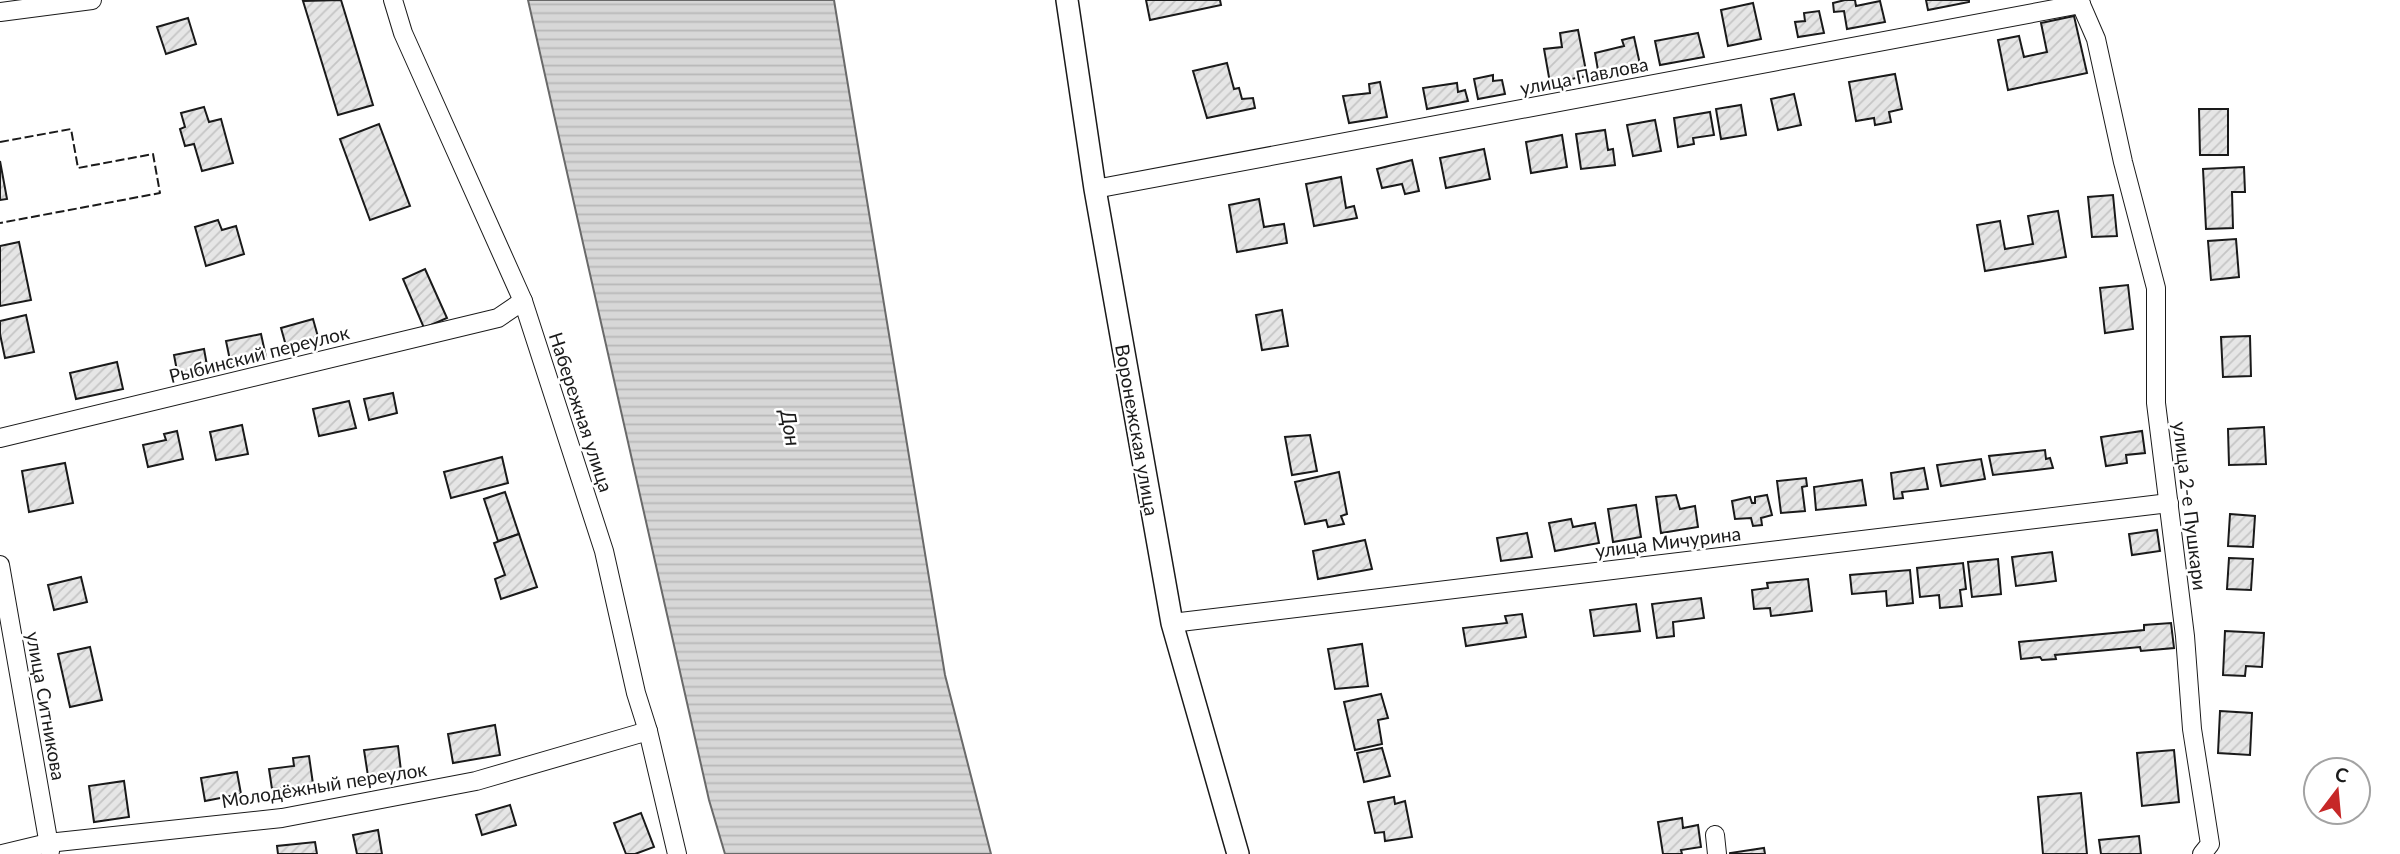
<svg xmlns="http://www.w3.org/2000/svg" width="2400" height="854" font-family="Lato,sans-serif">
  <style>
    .water { fill: url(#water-rules); stroke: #6a6a6a; stroke-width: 2 }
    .building { fill: url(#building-hatch); stroke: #1a1a1a; stroke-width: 2 }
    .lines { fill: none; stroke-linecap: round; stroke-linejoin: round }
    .minor-casing { stroke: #1a1a1a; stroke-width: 20 }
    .tertiary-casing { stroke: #1a1a1a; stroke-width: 24 }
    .minor { stroke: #fff; stroke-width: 18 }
    .tertiary { stroke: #fff; stroke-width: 21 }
    .fence { stroke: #1a1a1a; stroke-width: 2; stroke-dasharray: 9 3.5; stroke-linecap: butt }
    .labels { text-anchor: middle; stroke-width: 5; stroke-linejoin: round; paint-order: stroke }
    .street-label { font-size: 19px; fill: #1a1a1a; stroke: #fff }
    .water-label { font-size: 21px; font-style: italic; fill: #1a1a1a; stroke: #fff }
  </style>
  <defs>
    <pattern id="water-rules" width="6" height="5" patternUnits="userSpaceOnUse" patternTransform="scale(1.75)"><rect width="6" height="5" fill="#d7d7d7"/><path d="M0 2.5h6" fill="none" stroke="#b8b8b8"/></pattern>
    <pattern id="building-hatch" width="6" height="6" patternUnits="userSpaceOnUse" patternTransform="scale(1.75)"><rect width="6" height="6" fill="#e6e6e6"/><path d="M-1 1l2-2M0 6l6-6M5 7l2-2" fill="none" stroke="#c5c5c5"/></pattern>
  </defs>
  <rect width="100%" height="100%" fill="#fff"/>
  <polygon class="water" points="528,0 834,0 945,675 991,854 725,854 709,800"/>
  <g class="building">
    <polygon points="341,0 373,105 338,115 303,1"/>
    <polygon points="1146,0 1220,0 1221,5 1150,20"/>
    <polygon points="1845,0 1855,0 1856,6 1880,1 1885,22 1847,29 1844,11 1834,12 1833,3"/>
    <polygon points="1926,0 1969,0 1969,2 1928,10"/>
    <polygon points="1753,3 1761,39 1728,46 1721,10"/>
    <polygon points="1819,11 1824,33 1798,37 1795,22 1805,21 1804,13"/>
    <polygon points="2074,16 2087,73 2008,90 1998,40 2019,36 2024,57 2047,52 2041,23"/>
    <polygon points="188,18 196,44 166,54 157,27"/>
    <polygon points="1578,30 1587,76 1550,83 1544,49 1562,47 1560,33"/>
    <polygon points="1698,33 1704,57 1660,65 1655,41"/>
    <polygon points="1634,37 1641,69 1599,76 1595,53 1624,46 1622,40"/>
    <polygon points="1227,63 1234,89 1239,88 1242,99 1253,98 1255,108 1207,118 1193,71"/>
    <polygon points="1895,74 1902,109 1889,112 1891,122 1875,125 1874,118 1856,121 1849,82"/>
    <polygon points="1493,75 1493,81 1502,80 1505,94 1478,99 1474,79"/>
    <polygon points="1380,82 1387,117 1349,123 1343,96 1370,93 1369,84"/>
    <polygon points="1457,83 1458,92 1465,90 1468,101 1427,109 1423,88"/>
    <polygon points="1794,94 1801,125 1778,130 1771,99"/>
    <polygon points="1741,105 1746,135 1721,139 1716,109"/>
    <polygon points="204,107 209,122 221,119 233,163 202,171 194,144 185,146 180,129 185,127 181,113"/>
    <polygon points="2199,109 2228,109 2228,155 2200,155"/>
    <polygon points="1710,112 1714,135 1693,138 1694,144 1678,147 1674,118"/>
    <polygon points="1655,120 1661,151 1633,156 1627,125"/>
    <polygon points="379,124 410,206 370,220 340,139"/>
    <polygon points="1605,130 1608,150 1613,149 1615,165 1581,169 1576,134"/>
    <polygon points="1562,135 1567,167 1531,173 1526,142"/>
    <polygon points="1484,149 1490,179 1446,188 1440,158"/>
    <polygon points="1412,160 1419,191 1405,194 1402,184 1382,188 1377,169"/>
    <polygon points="0,161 7,199 0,200"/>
    <polygon points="2244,167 2245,192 2232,192 2233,228 2206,229 2203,169"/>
    <polygon points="1341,177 1346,208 1354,206 1357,218 1314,226 1306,184"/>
    <polygon points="2113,195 2117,236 2092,237 2088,197"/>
    <polygon points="1259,199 1264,227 1284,224 1287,243 1237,252 1229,205"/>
    <polygon points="2058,211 2066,257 1985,271 1977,225 2000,221 2005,249 2033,244 2028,216"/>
    <polygon points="218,220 222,230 236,226 244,254 206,266 195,227"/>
    <polygon points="2236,239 2239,277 2211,280 2208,241"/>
    <polygon points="19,242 31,300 0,306 0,246"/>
    <polygon points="425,269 447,318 424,328 403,279"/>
    <polygon points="2128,285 2133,329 2105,333 2100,288"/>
    <polygon points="1282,310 1288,346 1262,350 1256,315"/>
    <polygon points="26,315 34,352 5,358 0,334 0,321"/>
    <polygon points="313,319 320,344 288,353 281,328"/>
    <polygon points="261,334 266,357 231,365 226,341"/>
    <polygon points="2250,336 2251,376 2223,377 2221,337"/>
    <polygon points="204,349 208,371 178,376 174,355"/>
    <polygon points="117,362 123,389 76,399 70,373"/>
    <polygon points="393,393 397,413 369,420 364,399"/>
    <polygon points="349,401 356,428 319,436 313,409"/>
    <polygon points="242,425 248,454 216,460 210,432"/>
    <polygon points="2264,427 2266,464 2229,465 2228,429"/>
    <polygon points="177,431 183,459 148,467 143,445 166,440 164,434"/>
    <polygon points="2142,431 2145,453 2126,455 2127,463 2106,466 2101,437"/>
    <polygon points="1310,435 1317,471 1292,475 1285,437"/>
    <polygon points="2045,450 2046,459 2050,458 2053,468 1993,475 1989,456"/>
    <polygon points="502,457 508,483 451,498 444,472"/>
    <polygon points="1981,459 1985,479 1941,486 1937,465"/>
    <polygon points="65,463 73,503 29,512 22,471"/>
    <polygon points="1924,468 1928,489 1902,492 1903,498 1894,499 1891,473"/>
    <polygon points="1339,472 1347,514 1341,516 1344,524 1328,527 1326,520 1305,524 1295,482"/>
    <polygon points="1806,478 1807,486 1802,487 1805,511 1781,513 1777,481"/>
    <polygon points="1862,480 1866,505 1816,510 1814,487"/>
    <polygon points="505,492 519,534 498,541 484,499"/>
    <polygon points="1676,495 1680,509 1695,506 1698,527 1661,533 1656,497"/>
    <polygon points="1767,495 1772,515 1761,518 1762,525 1753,526 1751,518 1735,519 1732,501 1750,497 1752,503 1755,503 1755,497"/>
    <polygon points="1636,505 1641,537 1613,542 1608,509"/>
    <polygon points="2230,514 2255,516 2253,547 2228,546"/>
    <polygon points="1571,519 1573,527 1595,523 1599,543 1555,551 1549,523"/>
    <polygon points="2157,530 2160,551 2132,555 2129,534"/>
    <polygon points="1527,533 1532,557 1501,561 1497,538"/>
    <polygon points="519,534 537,587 501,599 495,579 505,575 494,543"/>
    <polygon points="1365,540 1372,569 1318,579 1313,551"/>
    <polygon points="2052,552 2056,581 2016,586 2012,557"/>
    <polygon points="2229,558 2253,559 2251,590 2227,589"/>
    <polygon points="1998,559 2001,594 1972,597 1968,562"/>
    <polygon points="1963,563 1966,589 1960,590 1962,606 1940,608 1939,595 1920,597 1917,568"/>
    <polygon points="1910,570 1913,603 1887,606 1886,591 1852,594 1850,575"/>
    <polygon points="81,577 87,602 54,610 48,585"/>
    <polygon points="1808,579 1812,611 1771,616 1770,608 1754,609 1752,590 1768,588 1767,583"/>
    <polygon points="1701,598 1704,618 1673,622 1674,636 1657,638 1652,604"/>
    <polygon points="1636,604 1640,631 1594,636 1590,610"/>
    <polygon points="1522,614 1526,637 1466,646 1463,628 1507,623 1505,616"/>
    <polygon points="2171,623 2174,648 2141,651 2140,647 2055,655 2056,659 2042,660 2040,657 2021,659 2019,642 2144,630 2144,625"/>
    <polygon points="2225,631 2264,633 2262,667 2246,666 2245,676 2223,675"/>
    <polygon points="1362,644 1368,686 1335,689 1328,649"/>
    <polygon points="90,647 102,700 70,707 58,654"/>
    <polygon points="1381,694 1388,718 1378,720 1382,744 1355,750 1344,702"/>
    <polygon points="2220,711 2252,713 2250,755 2218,753"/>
    <polygon points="495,725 500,755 453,763 448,734"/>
    <polygon points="398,746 401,771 368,776 364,750"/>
    <polygon points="1382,748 1390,776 1364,782 1357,753"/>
    <polygon points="2174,750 2179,802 2142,806 2137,753"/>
    <polygon points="309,756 313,784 272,789 269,769 294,766 293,758"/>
    <polygon points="237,772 241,794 205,801 201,778"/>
    <polygon points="124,781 129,817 94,822 89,786"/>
    <polygon points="2081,793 2087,854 2043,854 2038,797"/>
    <polygon points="1394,797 1395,804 1405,801 1412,837 1385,841 1384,832 1375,833 1368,802"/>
    <polygon points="510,805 516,825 482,835 476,815"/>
    <polygon points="641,813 654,847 635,854 626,854 614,823"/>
    <polygon points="1682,818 1683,828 1698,825 1701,847 1681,850 1682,854 1663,854 1658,822"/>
    <polygon points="378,830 382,854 357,854 353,835"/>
    <polygon points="2139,836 2141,854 2101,854 2099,840"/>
    <polygon points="315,842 317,854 278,854 277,846"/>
    <polygon points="1764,848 1765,854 1730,854 1730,853"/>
  </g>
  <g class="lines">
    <g class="minor-casing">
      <g id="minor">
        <polyline points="393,0 403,33 523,301 604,551 636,693 648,731 677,854"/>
        <polyline points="2079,0 2096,39 2123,162 2156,288 2156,403 2185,636 2192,729 2210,844 2202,854"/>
        <polyline points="0,12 92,0"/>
        <polyline points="1095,189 2081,4"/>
        <polyline points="0,438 498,318 523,301"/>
        <polyline points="0,565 50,851"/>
        <polyline points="1172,623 2169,503"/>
        <polyline points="1715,835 1717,854"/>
        <polyline points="2,854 48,843 282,818 476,781 648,731"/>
      </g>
    </g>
    <g class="tertiary-casing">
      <polyline id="tertiary" points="1067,0 1095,189 1172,623 1238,854"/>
    </g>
    <use href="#minor" class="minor"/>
    <use href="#tertiary" class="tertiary"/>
    <polyline class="fence" points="0,142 71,129 78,168 153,154 160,193 0,223"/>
  </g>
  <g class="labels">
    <g class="street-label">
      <text transform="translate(1584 76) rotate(-11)" y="7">улица Павлова</text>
      <text transform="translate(259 354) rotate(-14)" y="7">Рыбинский переулок</text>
      <text transform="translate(581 412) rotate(72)" y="7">Набережная улица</text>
      <text transform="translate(1137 430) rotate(80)" y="7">Воронежская улица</text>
      <text transform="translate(2190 506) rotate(83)" y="7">улица 2-е Пушкари</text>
      <text transform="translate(1668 542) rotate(-7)" y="7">улица Мичурина</text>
      <text transform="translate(46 706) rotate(80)" y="7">улица Ситникова</text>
      <text transform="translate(324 785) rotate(-9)" y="7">Молодёжный переулок</text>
    </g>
    <g class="water-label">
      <text transform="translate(790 428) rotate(80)" y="7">Дон</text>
    </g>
  </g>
  <g transform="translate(2337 791) rotate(16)"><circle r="33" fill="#ffffff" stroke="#a3a3a3" stroke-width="2"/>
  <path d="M0-5L12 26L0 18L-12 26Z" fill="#c62828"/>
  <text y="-10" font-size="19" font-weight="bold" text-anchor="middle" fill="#1a1a1a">С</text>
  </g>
</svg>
